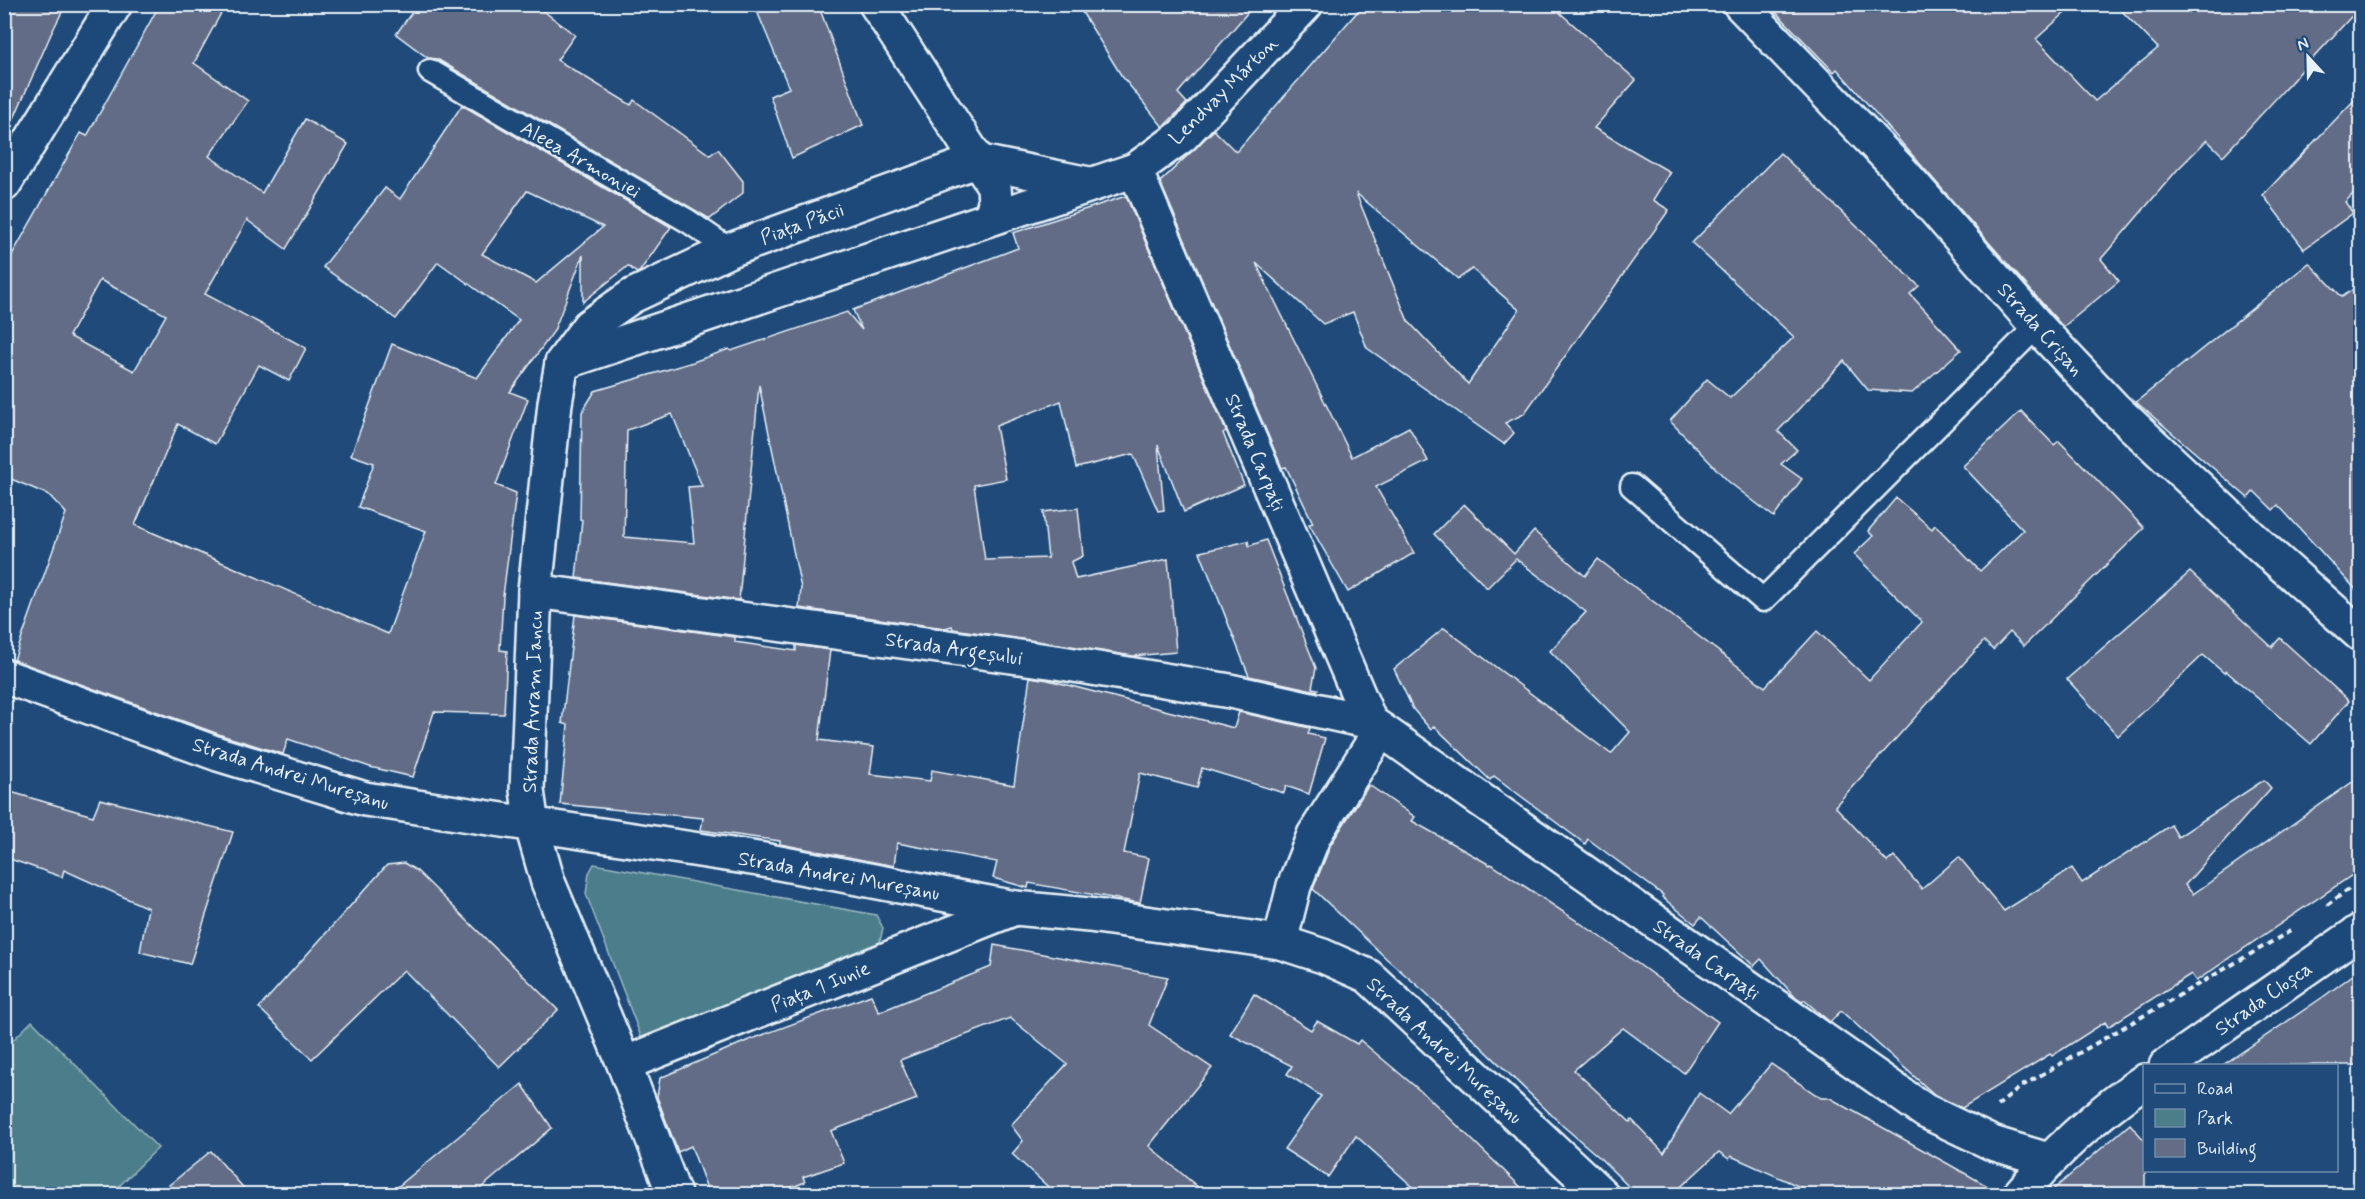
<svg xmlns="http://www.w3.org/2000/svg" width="2365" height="1199" font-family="Mynerve,sans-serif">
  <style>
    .green { fill: #4c7e8a; stroke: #9ab8c1; stroke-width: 1.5 }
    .building { fill: #646c86; stroke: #e8f1f8; stroke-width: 1.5; fill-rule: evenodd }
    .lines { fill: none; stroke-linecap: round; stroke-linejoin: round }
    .service-casing { stroke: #e8f1f8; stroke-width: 27 }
    .pedestrian-casing { stroke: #e8f1f8; stroke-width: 38 }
    .minor-casing { stroke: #e8f1f8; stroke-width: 38 }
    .tertiary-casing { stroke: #e8f1f8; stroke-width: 38 }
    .secondary-casing { stroke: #e8f1f8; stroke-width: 38 }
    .path { stroke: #e8f1f8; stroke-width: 4; stroke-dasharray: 6 4.5; stroke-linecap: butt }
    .service { stroke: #1f4a7a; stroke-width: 22 }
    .pedestrian { stroke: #1f4a7a; stroke-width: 33 }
    .minor { stroke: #1f4a7a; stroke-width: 33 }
    .tertiary { stroke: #1f4a7a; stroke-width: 33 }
    .secondary { stroke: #1f4a7a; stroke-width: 33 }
    .labels { text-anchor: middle; stroke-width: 4.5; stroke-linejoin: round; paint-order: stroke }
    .street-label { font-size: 20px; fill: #e8f1f8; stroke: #1f4a7a }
  </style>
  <rect width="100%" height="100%" fill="#1f4a7a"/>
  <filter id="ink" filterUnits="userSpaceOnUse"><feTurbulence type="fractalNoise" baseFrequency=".0167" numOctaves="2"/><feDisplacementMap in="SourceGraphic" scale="12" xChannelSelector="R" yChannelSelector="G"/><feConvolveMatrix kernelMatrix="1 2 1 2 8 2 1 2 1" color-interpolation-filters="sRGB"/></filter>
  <g filter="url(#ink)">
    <g class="green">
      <polygon points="594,864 876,915 883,928 878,950 643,1042 586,894 589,873"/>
      <polygon points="32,1021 158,1148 111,1194 5,1194 5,1048"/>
    </g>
    <g class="building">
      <polygon points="4,4 66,4 51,34 4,141"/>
      <path d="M160,4H226L194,63L248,101L209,156L262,193L305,119L348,144L286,249L247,220L205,294L306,348L289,381L259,365L215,444L178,424L135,525L388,634L426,531L358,507L374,463L351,455L392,344L477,378L519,320L438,262L396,319L323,267L385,188L400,199L462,105L671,227L640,271L637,273L628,266L583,302V255L554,331L510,392L528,399L496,485L516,493L503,596L500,650L507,651L504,714L434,712L413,777L370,767L288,739L283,754L224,736L14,660L66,513L49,495L4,476V269L81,133L87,136ZM527,191L603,227L536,283L482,254ZM100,280L166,315L134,371L69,336Z"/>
      <polygon points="418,4 534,4 575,35 557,60 631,105 634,100 710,155 718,149 743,181 743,193 710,219 437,59 428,58 396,34"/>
      <polygon points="754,4 818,4 863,125 792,158 770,96 789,88"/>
      <polygon points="1077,4 1255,4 1178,93 1187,103 1163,127 1121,75"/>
      <path d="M1364,4H1550L1636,80L1594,128L1670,172L1653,200L1669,210L1524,414L1505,423L1514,433L1504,444L1367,348L1353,312L1323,324L1256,263L1352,457L1409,427L1428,461L1376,487L1414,553L1348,592L1309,524L1313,523L1286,467L1282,468L1160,182L1214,130L1236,152ZM1356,193L1458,279L1472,269L1519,310L1468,384L1408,321Z"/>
      <polygon points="1768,4 2075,4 2036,39 2095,101 2158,48 2115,4 2361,6 2223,156 2207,140 2178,169 2101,259 2119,281 2063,327 1837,69 1834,72"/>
      <polygon points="2361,93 2361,186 2345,202 2353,213 2304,249 2263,195"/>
      <polygon points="1780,153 1919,286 1910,294 1961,350 1912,393 1868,390 1844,361 1778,431 1797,450 1781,464 1802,479 1774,517 1729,482 1670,421 1707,379 1730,398 1794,337 1692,243"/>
      <path d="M1126,196L1226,431L1223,433L1244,485L1184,512L1158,445L1164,510L1158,511L1133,454L1076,468L1061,401L996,426L1006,479L974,485L985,560L1048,558L1043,512L1078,508L1083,556L1071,562L1076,579L1168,559L1176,652L1133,656L953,629L952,626L945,628L799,608L801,588L759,385L739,600L576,578L582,520L580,519L582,412L595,391L693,362L729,349L731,351L847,312L862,330L853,310L1018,248L1013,233ZM672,414L702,486L688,487L694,543L624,537L627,430Z"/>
      <polygon points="2309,263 2342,297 2361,284 2361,595 2278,505 2273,510 2254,491 2248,498 2136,402"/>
      <polygon points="2021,411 2054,445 2059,441 2144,528 2024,646 2010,632 1993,650 1984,641 1835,806 1887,862 1894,856 1922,889 1959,857 2004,911 2072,868 2082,883 2171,825 2178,837 2264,780 2271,788 2185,885 2193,894 2361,776 2361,869 2196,981 2191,974 2108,1027 2105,1022 2052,1056 2050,1054 1962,1108 1935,1095 1841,1011 1830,1022 1804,1000 1802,1002 1796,998 1761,959 1754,966 1701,917 1695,924 1662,897 1663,895 1588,839 1585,844 1494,776 1490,780 1434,726 1431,730 1413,709 1394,669 1444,628 1611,754 1630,732 1550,651 1586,612 1516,559 1487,588 1434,534 1464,504 1514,554 1534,531 1585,576 1598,559 1765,687 1817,631 1869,680 1922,622 1854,554 1873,536 1868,531 1896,498 1932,529 1935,525 1980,571 2023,530 1963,466"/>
      <polygon points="1266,540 1316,668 1312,688 1318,689 1317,691 1249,676 1200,552 1248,541 1249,546"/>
      <polygon points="2190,572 2272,647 2280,638 2349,701 2311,744 2226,671 2224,673 2203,655 2118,736 2067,679"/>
      <polygon points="575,615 735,637 735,642 796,651 796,645 830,650 819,740 874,747 870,774 930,781 932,770 1014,785 1030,677 1048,680 1234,728 1239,712 1310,728 1308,734 1325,738 1309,794 1286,786 1284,793 1202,768 1197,788 1140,773 1124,853 1149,858 1140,903 1029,883 1028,888 993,878 997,862 897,843 894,866 780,844 780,841 701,830 703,818 560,804 568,725 562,723"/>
      <polygon points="1369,785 1415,817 1412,821 1490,865 1491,864 1601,937 1718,1022 1684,1073 1623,1028 1574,1070 1630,1122 1632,1120 1664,1153 1699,1093 1728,1114 1771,1064 1821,1098 1830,1098 2002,1194 1816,1194 1731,1156 1729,1159 1719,1152 1673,1194 1636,1194 1599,1157 1563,1126 1425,992 1388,960 1313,889 1331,844"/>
      <polygon points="4,790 93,816 100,799 233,832 190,964 140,952 148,908 64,870 62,877 4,857"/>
      <polygon points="404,863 417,871 558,1010 499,1067 404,970 312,1059 259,1008 387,865"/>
      <polygon points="994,945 1168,977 1149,1025 1212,1068 1149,1146 1206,1194 1056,1194 1012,1154 1023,1141 1011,1125 1067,1064 1010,1018 900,1060 917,1099 831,1131 844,1163 803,1177 805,1182 775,1194 709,1194 691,1146 678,1152 657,1097 660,1078 749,1040 871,995 879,1012 991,967"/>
      <polygon points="2361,969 2361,1065 2223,1065 2323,997"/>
      <polygon points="1254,994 1311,1030 1317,1021 1357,1044 1360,1040 1430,1099 1528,1194 1421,1194 1356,1136 1328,1177 1284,1149 1321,1096 1287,1074 1292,1066 1230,1034"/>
      <polygon points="522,1084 552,1128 474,1194 389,1194"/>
      <polygon points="2130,1124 2145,1141 2145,1194 2048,1194"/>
      <polygon points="211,1151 249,1194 158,1194"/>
    </g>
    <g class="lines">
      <g class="service-casing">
        <g id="service">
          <polyline points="430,71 688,221 730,250"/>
          <polyline points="1632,486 1763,600 2037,326"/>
        </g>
      </g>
      <g class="pedestrian-casing">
        <polyline id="pedestrian" points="1280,942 1294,886 1314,835 1381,730"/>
      </g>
      <g class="minor-casing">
        <g id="minor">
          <polyline points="876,4 994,186 995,203 991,217"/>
          <polyline points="1740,4 1902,172 2037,326 2114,408 2262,547 2360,634"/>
          <polyline points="1135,170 1370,722 1925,1111 1992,1143 2048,1160"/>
          <polyline points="562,363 1135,170 1182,136 1306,4"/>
          <polyline points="535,591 1056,662 1230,691 1370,722"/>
          <polyline points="624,1064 1015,908"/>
          <polyline points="674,1194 624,1064 548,882 532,826 527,790 535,591 555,403 562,363 589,326 632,296 730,250 976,161 1089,184"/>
        </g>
      </g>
      <g class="tertiary-casing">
        <g id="tertiary">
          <polyline points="4,676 218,754 365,799 758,859 1015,908 1089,915 1280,942 1323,956 1368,976 1601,1194"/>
          <polyline points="2166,1066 2360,931"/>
          <path d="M2020,1194C2056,1150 2098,1113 2144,1081"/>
        </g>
      </g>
      <g class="secondary-casing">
        <polyline id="secondary" points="4,184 115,4"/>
      </g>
      <g class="path">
        <polyline points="2327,905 2360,881"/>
        <polyline points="1997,1106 2022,1086 2292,930"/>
      </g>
      <use href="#service" class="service"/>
      <use href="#pedestrian" class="pedestrian"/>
      <use href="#minor" class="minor"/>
      <use href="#tertiary" class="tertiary"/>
      <use href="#secondary" class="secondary"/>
    </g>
  </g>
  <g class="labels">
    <g class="street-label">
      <text transform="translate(1223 90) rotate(-45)" y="7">Lendvay Márton</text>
      <text transform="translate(581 159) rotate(30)" y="7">Aleea Armoniei</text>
      <text transform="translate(802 223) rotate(-20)" y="7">Piața Păcii</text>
      <text transform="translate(2041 329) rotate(48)" y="7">Strada Crișan</text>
      <text transform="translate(1256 452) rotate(67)" y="7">Strada Carpați</text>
      <text transform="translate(954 648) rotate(8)" y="7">Strada Argeșului</text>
      <text transform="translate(532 702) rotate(-88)" y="7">Strada Avram Iancu</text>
      <text transform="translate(291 773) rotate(17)" y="7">Strada Andrei Mureșanu</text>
      <text transform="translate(839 875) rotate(10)" y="7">Strada Andrei Mureșanu</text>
      <text transform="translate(1707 959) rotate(35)" y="7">Strada Carpați</text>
      <text transform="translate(820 986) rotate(-22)" y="7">Piața 1 Iunie</text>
      <text transform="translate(2263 998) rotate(-35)" y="7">Strada Cloșca</text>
      <text transform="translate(1445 1050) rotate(43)" y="7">Strada Andrei Mureșanu</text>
    </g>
  </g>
  <rect width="2365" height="1199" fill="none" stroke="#1f4a7a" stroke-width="24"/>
  <rect x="12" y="12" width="2341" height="1175" fill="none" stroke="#e8f1f8" stroke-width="2" filter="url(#ink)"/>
  <rect x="2143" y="1064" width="195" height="108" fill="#1f4a7a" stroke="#6f8dac" stroke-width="1.5"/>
  <rect x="2155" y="1084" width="30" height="9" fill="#1f4a7a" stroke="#6f8dac" stroke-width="1.5"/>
  <text x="2197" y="1094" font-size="18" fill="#e8f1f8">Road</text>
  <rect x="2155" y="1109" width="30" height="18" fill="#4c7e8a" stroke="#6f8dac" stroke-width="1.5"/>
  <text x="2197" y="1124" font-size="18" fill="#e8f1f8">Park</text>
  <rect x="2155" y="1139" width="30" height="18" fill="#646c86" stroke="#6f8dac" stroke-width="1.5"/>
  <text x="2197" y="1154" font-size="18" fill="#e8f1f8">Building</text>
  <g transform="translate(2308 57) rotate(338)" stroke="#1f4a7a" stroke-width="4.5" paint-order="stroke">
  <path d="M0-4.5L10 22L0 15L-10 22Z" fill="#e8f1f8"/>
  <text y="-9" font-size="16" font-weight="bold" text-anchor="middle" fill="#e8f1f8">N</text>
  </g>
</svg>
